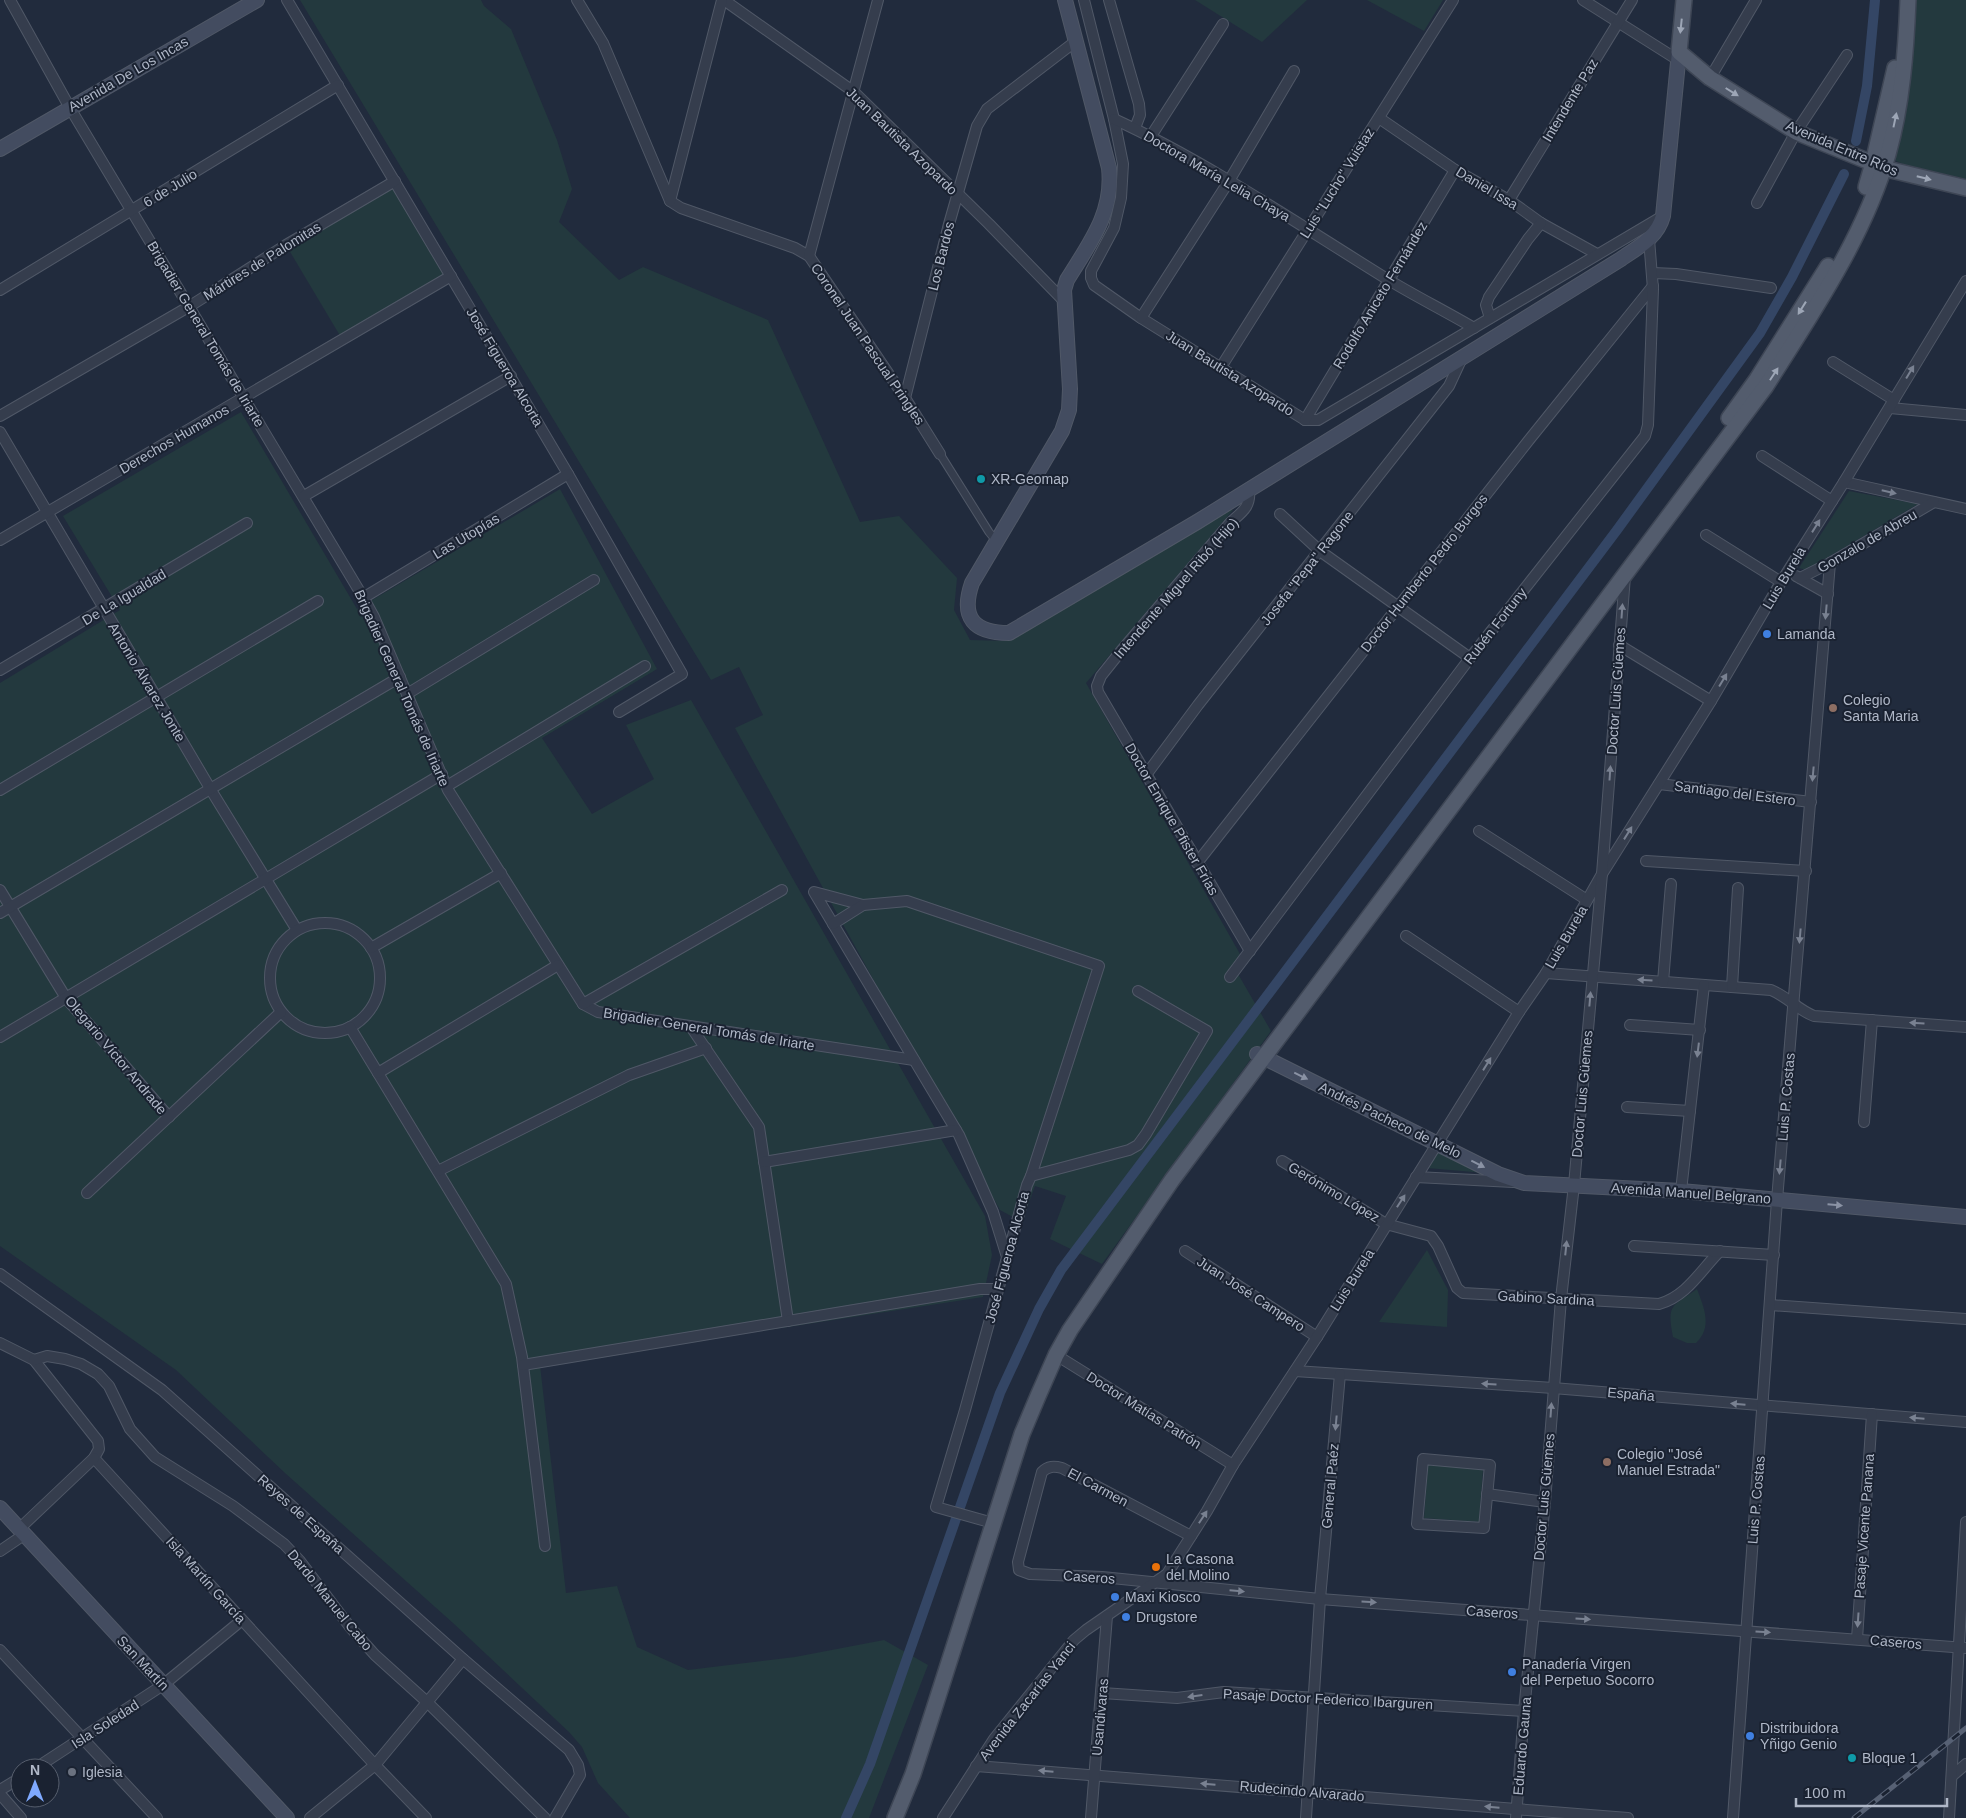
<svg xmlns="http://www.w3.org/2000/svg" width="1966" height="1818" font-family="Arial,sans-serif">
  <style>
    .green { fill: #23393e }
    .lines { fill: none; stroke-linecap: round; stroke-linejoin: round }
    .canal { stroke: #344665; stroke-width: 10 }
    .pedestrian-casing { stroke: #505867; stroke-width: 9 }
    .minor-casing { stroke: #505867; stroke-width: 12 }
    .secondary-casing { stroke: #505867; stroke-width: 16 }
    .primary-casing { stroke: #3e4655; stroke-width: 18 }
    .pedestrian { stroke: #353d4d; stroke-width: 7 }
    .minor { stroke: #353d4d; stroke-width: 10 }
    .secondary { stroke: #434c60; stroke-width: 14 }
    .primary { stroke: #535c6d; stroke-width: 15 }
    .rail-casing { stroke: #576174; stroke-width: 5 }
    .rail { stroke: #1a2231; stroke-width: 3; stroke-dasharray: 9; stroke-linecap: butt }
    .oneway { fill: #9da6b6 }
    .oneway2 { fill: #798191 }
    .oneway3 { fill: #8a92a4 }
    .culture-dot { fill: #0f9aa8; stroke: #1a2231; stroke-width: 2 }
    .shop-dot { fill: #3f7fe0; stroke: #1a2231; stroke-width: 2 }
    .education-dot { fill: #8d6e63; stroke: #1a2231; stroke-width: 2 }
    .food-dot { fill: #e8710a; stroke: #1a2231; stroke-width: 2 }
    .worship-dot { fill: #6b7280; stroke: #1a2231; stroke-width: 2 }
    .labels { text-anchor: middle; stroke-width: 4; stroke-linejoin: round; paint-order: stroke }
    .street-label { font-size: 14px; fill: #b0b8c8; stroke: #1a2231 }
    .poi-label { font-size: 14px; fill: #b0b8c8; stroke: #1a2231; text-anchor: start }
  </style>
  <rect width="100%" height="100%" fill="#212b3d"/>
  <g class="green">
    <polygon points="300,0 481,0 484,6 511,29 557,140 572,189 559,222 619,280 643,267 768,320 860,522 899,516 957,578 954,610 970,640 1008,641 1228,508 1233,510 1086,683 1244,961 1238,974 1271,1031 1102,1264 1050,1239 1066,1196 1035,1186 1022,1222 1000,1210 735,728 763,715 739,667 711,680"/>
    <polygon points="1195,0 1307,0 1262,42"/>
    <polygon points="1367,0 1443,0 1424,31"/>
    <path d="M1915,0H1966V179L1903,164L1896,161L1894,157C1906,105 1915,54 1915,0Z"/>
    <polygon points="395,181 451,276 342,339 286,245"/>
    <polygon points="241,412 357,609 560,489 657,669 542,738 592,814 654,779 626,725 691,700 985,1216 992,1255 983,1297 540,1365 566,1593 617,1586 637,1647 688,1670 795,1657 884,1640 928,1665 869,1818 630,1818 598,1783 582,1747 569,1732 453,1623 285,1473 176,1370 0,1246 0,683 120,610 63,516"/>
    <polygon points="1849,491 1918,504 1806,570 1799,568"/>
    <polygon points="1440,1147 1485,1173 1427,1168"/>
    <polygon points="1427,1250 1448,1290 1447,1327 1379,1322"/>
    <path d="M1697,1289C1704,1308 1713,1327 1696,1343H1687L1673,1337C1667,1304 1671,1307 1697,1289Z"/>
    <polygon points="1428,1465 1483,1469 1479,1522 1424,1518"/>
  </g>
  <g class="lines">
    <g class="canal">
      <polyline points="1856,141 1867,86 1875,0"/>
      <polyline points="846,1818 870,1764 1000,1393 1039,1309 1061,1270 1617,530 1760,333 1792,277 1844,174"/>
    </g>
    <g class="pedestrian-casing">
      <polyline id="pedestrian" points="940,454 989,532 997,542"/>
    </g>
    <g class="minor-casing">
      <g id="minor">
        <polyline points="10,0 70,108 360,592 374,617 448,790 583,1004 598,1012 914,1060"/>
        <polyline points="287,0 568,474 682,674 619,712"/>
        <polyline points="577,0 603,43 670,201 681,208 795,248 809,256 905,398 940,454"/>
        <polyline points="724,0 854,92 989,224 1064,301"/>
        <polyline points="1084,0 1114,119 1123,164 1121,198 1114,228 1091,271 1091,278 1094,285 1141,318 1305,420"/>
        <polyline points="1109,0 1139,104 1140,115 1135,128"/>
        <polyline points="1583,0 1678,60"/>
        <polyline points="1710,78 1756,0"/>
        <polyline points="1379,118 1455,170 1509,200 1541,223 1597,254"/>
        <path d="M1114,119C1209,163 1298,224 1387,279C1415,296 1445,311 1474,328"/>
        <polyline points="1151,136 1223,24"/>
        <polyline points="1509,200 1632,0"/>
        <polyline points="670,201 722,0"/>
        <polyline points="1757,203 1796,132 1847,55"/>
        <polyline points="809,256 878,0"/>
        <polyline points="1653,273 1676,274 1771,288"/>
        <polyline points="0,290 338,85"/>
        <polyline points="1141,318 1229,181 1294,71"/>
        <polyline points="1490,318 1486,305 1489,297 1528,239 1541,223"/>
        <polyline points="1833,362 1894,400"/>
        <polyline points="1221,367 1453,0"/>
        <polyline points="905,398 949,224 977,126 987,109 1076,41"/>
        <polyline points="1890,408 1966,415"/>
        <polyline points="0,416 190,306 286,245 395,181"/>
        <polyline points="1305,420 1318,420 1663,216"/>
        <polyline points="1305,420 1455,170"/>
        <polyline points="0,432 214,795 297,930"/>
        <polyline points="1762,456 1832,501"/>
        <polyline points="1844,482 1966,509"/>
        <path d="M1249,490C1251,507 1242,512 1230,523L1121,651L1101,676L1097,686L1098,692L1250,951"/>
        <polyline points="304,496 511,376"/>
        <polyline points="1280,514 1320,551 1470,658"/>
        <polyline points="1706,535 1781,582"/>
        <polyline points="0,540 451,276"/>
        <polyline points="1796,576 1828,594"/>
        <polyline points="1800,578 1830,563 1934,502"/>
        <polyline points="363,598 568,474"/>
        <polyline points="1619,645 1711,701"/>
        <polyline points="0,670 247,523"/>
        <polyline points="407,694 594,580"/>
        <polyline points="1146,775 1198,705 1449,386 1462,358"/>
        <polyline points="1659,784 1811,802"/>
        <polyline points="447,786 645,666"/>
        <polyline points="0,790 318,601"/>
        <polyline points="1479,831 1587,900"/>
        <polyline points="1646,861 1806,871"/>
        <polyline points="1197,863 1529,440 1653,286"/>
        <polyline points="0,890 66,998 169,1117"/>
        <polyline points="863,905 814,892 959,1135 993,1212 1007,1257"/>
        <polyline points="0,913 400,677"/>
        <circle cx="325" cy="978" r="55"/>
        <polyline points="833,924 863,905 907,901 1099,966 1031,1176"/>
        <polyline points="1406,936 1519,1012"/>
        <polyline points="371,948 501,873"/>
        <path d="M1546,973L1771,990C1788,997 1798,1010 1814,1016L1966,1027"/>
        <polyline points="1230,977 1470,658 1645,436 1648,425 1653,289 1649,239"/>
        <polyline points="1663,982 1671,884"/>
        <polyline points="1732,987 1738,888"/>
        <polyline points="583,1004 782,890"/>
        <polyline points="1630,1025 1700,1030"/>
        <polyline points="350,1027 506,1284 522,1357 545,1546"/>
        <polyline points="691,1027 759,1127 788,1321"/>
        <polyline points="0,1037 442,774"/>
        <polyline points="378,1073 558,965"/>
        <polyline points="1627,1107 1690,1111"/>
        <polyline points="1864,1122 1872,1020"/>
        <path d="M1282,1161L1386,1224L1431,1236L1438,1246L1457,1288L1463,1293L1659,1304C1687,1296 1700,1271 1720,1251"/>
        <polyline points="764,1162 956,1130"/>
        <polyline points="438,1171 629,1075 706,1048"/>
        <polyline points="1416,1177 1513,1182"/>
        <polyline points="1681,1191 1704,985"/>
        <polyline points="87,1193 281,1012"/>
        <polyline points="1634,1246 1774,1255"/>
        <polyline points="1185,1251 1317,1337"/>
        <polyline points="0,1274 162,1390 463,1659 569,1750 578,1765 580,1775 555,1818"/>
        <polyline points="1770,1305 1966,1319"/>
        <polyline points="0,1343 34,1360 98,1441 99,1449 94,1458 375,1765 426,1818"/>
        <polyline points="1056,1355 1233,1465"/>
        <polyline points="34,1360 47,1356 65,1359 81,1364 98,1374 109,1386 130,1429 155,1457 233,1506 284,1544 300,1561 350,1627 375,1655 427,1702 545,1818"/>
        <polyline points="523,1365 980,1289 998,1289"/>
        <polyline points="1295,1371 1553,1388 1966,1422"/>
        <polygon points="1423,1459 1490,1465 1484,1528 1417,1524"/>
        <polyline points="1487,1494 1545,1502"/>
        <polyline points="993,1523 936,1507 965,1410 1027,1185 1031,1176 1129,1150 1138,1145 1146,1134 1207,1031 1138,991"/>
        <polyline points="19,1529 94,1458"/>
        <path d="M1191,1536L1062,1468C1054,1466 1048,1466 1042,1472L1018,1562L1019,1570L1030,1574L1102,1577L1320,1599L1966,1648"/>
        <polyline points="0,1551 25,1534"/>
        <polyline points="1857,1639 1872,1414"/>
        <polyline points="0,1650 157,1818"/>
        <polyline points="1102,1693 1177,1698 1224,1692 1524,1711"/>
        <polyline points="976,1766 1628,1818"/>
        <polyline points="36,1768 163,1685 242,1620"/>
        <polyline points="1952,1776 1966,1764"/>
        <polyline points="0,1790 20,1778"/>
        <polyline points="0,1794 21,1818"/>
        <polyline points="310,1818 375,1765 463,1659"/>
        <polyline points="943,1818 994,1739 1074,1640 1086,1630 1167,1574 1207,1511 1233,1465 1317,1337 1519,1012 1546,973 1602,874 1711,701 1781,582 1844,482 1966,281"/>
        <polyline points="1091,1818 1107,1616"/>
        <polyline points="1306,1818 1320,1599 1340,1374"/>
        <polyline points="1516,1818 1524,1711 1545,1502 1561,1299 1574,1185 1602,874 1625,576"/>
        <polyline points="1733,1818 1777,1200 1830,563"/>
        <polyline points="1949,1818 1966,1522"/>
      </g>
    </g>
    <g class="secondary-casing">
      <g id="secondary">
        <path d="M1065,0L1109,168C1114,213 1089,244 1067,280L1064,290L1070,389L1069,410L1062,431L972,583C960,618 974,633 1009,633L1197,522L1621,259C1638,247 1657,238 1663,216L1679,52"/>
        <polyline points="0,149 257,0"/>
        <polyline points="1257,1054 1498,1174 1524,1183 1681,1191 1966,1217"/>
        <polyline points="0,1508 287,1818"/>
      </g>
    </g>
    <g class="primary-casing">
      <g id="primary">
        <polyline points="1684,0 1679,52 1710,78 1796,132 1887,169 1966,188"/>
        <polyline points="1866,187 1873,163 1895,68"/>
        <polyline points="1729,418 1757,379 1828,266"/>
        <path d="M895,1818L913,1774L934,1709L1022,1434L1038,1396L1056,1355L1070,1330L1172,1180L1766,386C1811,315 1865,236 1888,154C1902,105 1906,51 1908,0"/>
      </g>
    </g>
    <use href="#pedestrian" class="pedestrian"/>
    <use href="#minor" class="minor"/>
    <use href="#secondary" class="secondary"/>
    <use href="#primary" class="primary"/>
    <g class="rail-casing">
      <polyline id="rail" points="1854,1818 1966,1728"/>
    </g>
    <use href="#rail" class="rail"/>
  </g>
  <defs><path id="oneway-solid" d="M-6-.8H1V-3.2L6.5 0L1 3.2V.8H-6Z" transform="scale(1.25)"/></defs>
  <g class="oneway">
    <use href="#oneway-solid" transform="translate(1681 26) rotate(96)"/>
    <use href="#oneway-solid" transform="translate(1732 92) rotate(32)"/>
    <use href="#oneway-solid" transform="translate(1895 120) rotate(-78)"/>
    <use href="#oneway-solid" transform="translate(1924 178) rotate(14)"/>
    <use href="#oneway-solid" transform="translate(1802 308) rotate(122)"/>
    <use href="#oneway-solid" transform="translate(1774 374) rotate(-57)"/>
  </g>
  <g class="oneway2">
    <use href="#oneway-solid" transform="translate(1910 372) rotate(-59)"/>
    <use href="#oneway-solid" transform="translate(1889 492) rotate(13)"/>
    <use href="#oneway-solid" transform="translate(1816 526) rotate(-58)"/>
    <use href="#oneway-solid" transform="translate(1622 611) rotate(-86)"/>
    <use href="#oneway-solid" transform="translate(1826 612) rotate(95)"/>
    <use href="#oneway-solid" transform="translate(1723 680) rotate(-59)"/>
    <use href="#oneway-solid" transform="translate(1610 773) rotate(-86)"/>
    <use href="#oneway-solid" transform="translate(1813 774) rotate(95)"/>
    <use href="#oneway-solid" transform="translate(1628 833) rotate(-58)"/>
    <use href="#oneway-solid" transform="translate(1800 936) rotate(95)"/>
    <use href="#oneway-solid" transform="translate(1645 980) rotate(-176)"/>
    <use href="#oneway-solid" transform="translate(1590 999) rotate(-85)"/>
    <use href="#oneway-solid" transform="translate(1917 1023) rotate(-176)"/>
    <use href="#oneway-solid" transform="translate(1698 1050) rotate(97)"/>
    <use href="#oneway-solid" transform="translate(1487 1064) rotate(-58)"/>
    <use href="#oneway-solid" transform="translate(1780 1167) rotate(95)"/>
    <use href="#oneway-solid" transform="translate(1401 1201) rotate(-57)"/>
    <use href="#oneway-solid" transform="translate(1566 1248) rotate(-84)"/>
    <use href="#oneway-solid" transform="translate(1489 1384) rotate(-176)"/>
    <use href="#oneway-solid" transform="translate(1738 1404) rotate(-175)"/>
    <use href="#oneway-solid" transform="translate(1551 1410) rotate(-86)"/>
    <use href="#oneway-solid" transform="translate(1917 1418) rotate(-175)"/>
    <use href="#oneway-solid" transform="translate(1336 1423) rotate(95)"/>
    <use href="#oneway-solid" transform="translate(1203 1517) rotate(-57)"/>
    <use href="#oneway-solid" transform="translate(1237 1591) rotate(5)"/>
    <use href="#oneway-solid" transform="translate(1369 1602) rotate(4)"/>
    <use href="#oneway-solid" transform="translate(1583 1619) rotate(4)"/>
    <use href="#oneway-solid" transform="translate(1858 1620) rotate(94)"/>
    <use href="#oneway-solid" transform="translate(1763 1632) rotate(4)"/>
    <use href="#oneway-solid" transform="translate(1195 1696) rotate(172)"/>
    <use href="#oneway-solid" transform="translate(1046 1771) rotate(-175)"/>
    <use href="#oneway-solid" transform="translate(1208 1784) rotate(-175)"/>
    <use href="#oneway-solid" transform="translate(1492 1807) rotate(-175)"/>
  </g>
  <g class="oneway3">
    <use href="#oneway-solid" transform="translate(1301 1076) rotate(26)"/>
    <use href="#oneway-solid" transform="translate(1478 1164) rotate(27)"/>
    <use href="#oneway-solid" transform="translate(1835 1205) rotate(5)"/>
  </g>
  <g class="culture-dot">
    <circle cx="981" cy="479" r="5"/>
    <circle cx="1852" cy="1758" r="5"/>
  </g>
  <g class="shop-dot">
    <circle cx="1767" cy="634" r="5"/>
    <circle cx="1115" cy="1597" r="5"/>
    <circle cx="1126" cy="1617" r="5"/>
    <circle cx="1512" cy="1672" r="5"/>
    <circle cx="1750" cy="1736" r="5"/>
  </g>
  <g class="education-dot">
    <circle cx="1833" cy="708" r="5"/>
    <circle cx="1607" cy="1462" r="5"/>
  </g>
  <circle class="food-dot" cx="1156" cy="1567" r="5"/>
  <circle class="worship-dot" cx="72" cy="1772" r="5"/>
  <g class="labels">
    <g class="street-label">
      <text transform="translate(128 74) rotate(-30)" y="5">Avenida De Los Incas</text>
      <text transform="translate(1570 100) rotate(-59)" y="5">Intendente Paz</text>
      <text transform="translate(902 141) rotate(44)" y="5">Juan Bautista Azopardo</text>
      <text transform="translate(1842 148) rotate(23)" y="5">Avenida Entre Ríos</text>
      <text transform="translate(1217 176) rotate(30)" y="5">Doctora María Lelia Chaya</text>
      <text transform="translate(1337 183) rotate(-58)" y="5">Luis "Lucho" Vuistaz</text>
      <text transform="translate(170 188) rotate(-31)" y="5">6 de Julio</text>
      <text transform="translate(1487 188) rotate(31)" y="5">Daniel Issa</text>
      <text transform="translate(941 256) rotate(-76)" y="5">Los Bardos</text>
      <text transform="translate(262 261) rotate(-32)" y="5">Mártires de Palomitas</text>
      <text transform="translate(1380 295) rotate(-59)" y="5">Rodolfo Aniceto Fernández</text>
      <text transform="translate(206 334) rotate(59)" y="5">Brigadier General Tomás de Iriarte</text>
      <text transform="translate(868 344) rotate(56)" y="5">Coronel Juan Pascual Pringles</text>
      <text transform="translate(505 367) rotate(59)" y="5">José Figueroa Alcorta</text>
      <text transform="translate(1230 373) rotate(32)" y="5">Juan Bautista Azopardo</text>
      <text transform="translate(174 439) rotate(-30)" y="5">Derechos Humanos</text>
      <text transform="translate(466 536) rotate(-31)" y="5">Las Utopías</text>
      <text transform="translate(1867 541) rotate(-30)" y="5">Gonzalo de Abreu</text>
      <text transform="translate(1307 568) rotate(-52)" y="5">Josefa "Pepa" Ragone</text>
      <text transform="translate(1424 573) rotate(-52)" y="5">Doctor Humberto Pedro Burgos</text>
      <text transform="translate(1784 578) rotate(-59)" y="5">Luis Burela</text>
      <text transform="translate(1176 588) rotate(-49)" y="5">Intendente Miguel Ribó (Hijo)</text>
      <text transform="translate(124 597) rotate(-31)" y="5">De La Igualdad</text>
      <text transform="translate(1495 626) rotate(-52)" y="5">Rubén Fortuny</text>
      <text transform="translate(147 682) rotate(59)" y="5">Antonio Álvarez Jonte</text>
      <text transform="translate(402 688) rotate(66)" y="5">Brigadier General Tomás de Iriarte</text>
      <text transform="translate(1616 691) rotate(-86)" y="5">Doctor Luis Güemes</text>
      <text transform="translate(1735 793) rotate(7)" y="5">Santiago del Estero</text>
      <text transform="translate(1172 819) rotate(60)" y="5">Doctor Enrique Pfister Frías</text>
      <text transform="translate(1566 937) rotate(-60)" y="5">Luis Burela</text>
      <text transform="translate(709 1029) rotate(9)" y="5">Brigadier General Tomás de Iriarte</text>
      <text transform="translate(116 1055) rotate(50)" y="5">Olegario Víctor Andrade</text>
      <text transform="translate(1582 1094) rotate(-85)" y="5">Doctor Luis Güemes</text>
      <text transform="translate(1786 1097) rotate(-85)" y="5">Luis P. Costas</text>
      <text transform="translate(1390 1120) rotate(26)" y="5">Andrés Pacheco de Melo</text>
      <text transform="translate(1334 1192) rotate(31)" y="5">Gerónimo López</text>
      <text transform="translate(1691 1193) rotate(4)" y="5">Avenida Manuel Belgrano</text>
      <text transform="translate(1007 1257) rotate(-75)" y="5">José Figueroa Alcorta</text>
      <text transform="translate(1352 1280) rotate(-58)" y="5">Luis Burela</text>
      <text transform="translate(1251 1294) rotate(33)" y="5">Juan José Campero</text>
      <text transform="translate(1546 1298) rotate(3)" y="5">Gabino Sardina</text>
      <text transform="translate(1631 1394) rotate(5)" y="5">España</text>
      <text transform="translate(1144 1410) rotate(32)" y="5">Doctor Matías Patrón</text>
      <text transform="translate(1330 1486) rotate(-85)" y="5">General Paéz</text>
      <text transform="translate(1098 1487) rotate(28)" y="5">El Carmen</text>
      <text transform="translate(1544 1497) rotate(-85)" y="5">Doctor Luis Güemes</text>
      <text transform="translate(1756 1500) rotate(-85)" y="5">Luis P. Costas</text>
      <text transform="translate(301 1514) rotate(42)" y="5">Reyes de España</text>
      <text transform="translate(1864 1526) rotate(-86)" y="5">Pasaje Vicente Panana</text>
      <text transform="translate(1089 1577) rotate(4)" y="5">Caseros</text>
      <text transform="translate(206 1580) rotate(48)" y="5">Isla Martín García</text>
      <text transform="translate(330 1600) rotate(51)" y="5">Dardo Manuel Cabo</text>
      <text transform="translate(1492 1612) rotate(4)" y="5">Caseros</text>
      <text transform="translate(1896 1642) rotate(5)" y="5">Caseros</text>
      <text transform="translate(143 1663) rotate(47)" y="5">San Martín</text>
      <text transform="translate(1328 1699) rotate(3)" y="5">Pasaje Doctor Federico Ibarguren</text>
      <text transform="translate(1027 1701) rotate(-52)" y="5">Avenida Zacarías Yanci</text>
      <text transform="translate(1100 1717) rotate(-85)" y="5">Usandivaras</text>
      <text transform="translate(105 1724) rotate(-33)" y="5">Isla Soledad</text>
      <text transform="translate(1522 1746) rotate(-85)" y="5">Eduardo Gauna</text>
      <text transform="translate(1302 1791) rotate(5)" y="5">Rudecindo Alvarado</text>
    </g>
    <g class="poi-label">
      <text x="991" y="484">XR-Geomap</text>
      <text x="1777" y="639">Lamanda</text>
      <text x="1843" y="705">Colegio<tspan x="1843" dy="16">Santa Maria</tspan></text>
      <text x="1617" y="1459">Colegio "José<tspan x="1617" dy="16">Manuel Estrada"</tspan></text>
      <text x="1166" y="1564">La Casona<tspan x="1166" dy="16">del Molino</tspan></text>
      <text x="1125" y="1602">Maxi Kiosco</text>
      <text x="1136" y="1622">Drugstore</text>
      <text x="1522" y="1669">Panadería Virgen<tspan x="1522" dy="16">del Perpetuo Socorro</tspan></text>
      <text x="1760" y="1733">Distribuidora<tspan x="1760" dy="16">Yñigo Genio</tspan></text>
      <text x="1862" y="1763">Bloque 1</text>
      <text x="82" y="1777">Iglesia</text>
    </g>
  </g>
  <g transform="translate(35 1783)"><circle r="24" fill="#1a2231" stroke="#565e6d"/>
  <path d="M0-4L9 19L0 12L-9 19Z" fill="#7fa9fe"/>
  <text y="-8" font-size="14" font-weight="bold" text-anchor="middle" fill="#b0b8c8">N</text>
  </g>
  <path d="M1796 1798v8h151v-8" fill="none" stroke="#b0b8c8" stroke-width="2.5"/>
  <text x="1804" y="1798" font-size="15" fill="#b0b8c8" stroke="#1a2231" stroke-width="4" paint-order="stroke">100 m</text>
</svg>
